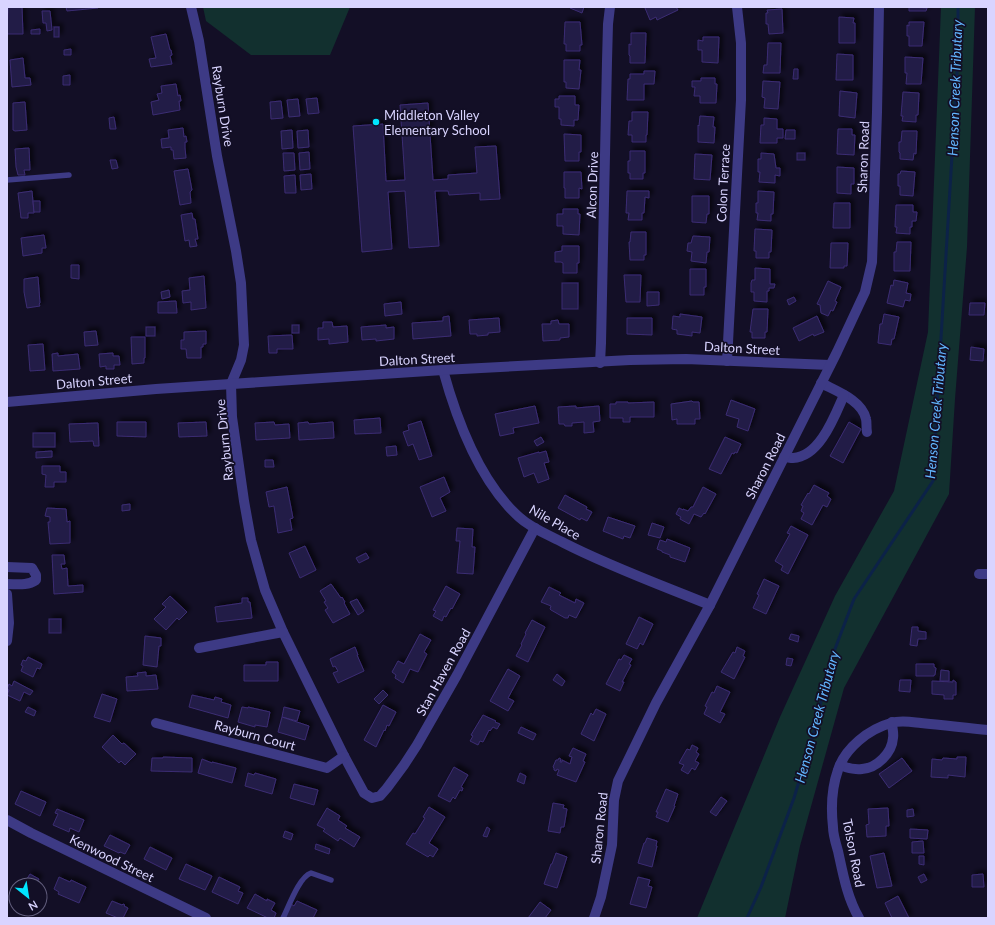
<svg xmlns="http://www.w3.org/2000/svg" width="995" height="925" font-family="Lato,sans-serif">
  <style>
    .green { fill: #12302f }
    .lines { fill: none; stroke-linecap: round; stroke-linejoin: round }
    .stream { stroke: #0c2248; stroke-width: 3 }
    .building { fill: #241b47; stroke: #3b2d73; filter: url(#shadow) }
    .service { stroke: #3d3a85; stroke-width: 5.5 }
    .minor { stroke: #3d3a85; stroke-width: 10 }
    .poi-dot { fill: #00e5ff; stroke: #130f26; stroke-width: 1.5 }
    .labels { text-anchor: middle; stroke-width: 3.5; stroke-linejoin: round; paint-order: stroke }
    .street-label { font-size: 13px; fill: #d9d4ff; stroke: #130f26 }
    .poi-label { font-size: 13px; fill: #d9d4ff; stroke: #130f26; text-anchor: start }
    .water-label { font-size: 14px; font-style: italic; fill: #62b6ff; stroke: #130f26 }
  </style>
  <defs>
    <filter id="shadow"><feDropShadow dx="3.5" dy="-3.5" stdDeviation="2" flood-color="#0009"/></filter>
  </defs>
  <rect width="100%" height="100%" fill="#130f26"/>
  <g class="green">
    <polygon points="203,7 350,7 330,55 251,55 206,21"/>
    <polygon points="941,7 975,7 967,247 955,399 949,494 844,688 800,846 785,918 697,918 780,717 835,596 894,491 928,332"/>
  </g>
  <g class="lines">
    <polyline class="stream" points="747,918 761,887 794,798 815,728 830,662 854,599 933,481 936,421 958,56 958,7"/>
  </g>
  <g class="building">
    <polygon points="8,7 22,7 23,34 7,34"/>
    <polygon points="66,7 98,7 98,8 67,11"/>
    <polygon points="570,7 584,7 582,13 570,8"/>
    <polygon points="647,7 676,7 678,10 657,20 656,17 650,20 645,8"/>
    <polygon points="909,7 927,8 926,11 909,11"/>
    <polygon points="782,9 783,33 769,34 768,24 766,24 766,13 768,13 767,10"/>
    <polygon points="42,11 50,11 52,30 47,31 46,23 43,23"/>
    <polygon points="839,17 854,18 853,23 855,23 855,43 839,43"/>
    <polygon points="565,22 580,22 582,45 580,45 580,51 566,51 566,44 564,44"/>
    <polygon points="909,22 924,22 922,46 909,46 909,36 907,36 907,25 909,26"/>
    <rect x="54" y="27" width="5" height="10"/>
    <polygon points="40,29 40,34 31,34 31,30"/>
    <polygon points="631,33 646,33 645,63 630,63 630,56 629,55 629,44 631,45"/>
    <polygon points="166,34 170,50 171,50 172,55 170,56 172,64 151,67 149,59 156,58 151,37"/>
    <polygon points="703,37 719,37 718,63 702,62 702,50 698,50 698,40 703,41"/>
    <polygon points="768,43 781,43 780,73 763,73 764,65 767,65"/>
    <polygon points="71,49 71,55 64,55 64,50"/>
    <polygon points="837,54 853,55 853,80 836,80"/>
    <polygon points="905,57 923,58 921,84 906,84 907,73 905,73"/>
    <polygon points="23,58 25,78 30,78 31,85 12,87 10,60"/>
    <polygon points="564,60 580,60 579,70 581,70 579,89 566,88 566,82 564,82"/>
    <polygon points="794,69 798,69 798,79 793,79"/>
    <polygon points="644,71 655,71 654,84 644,84 644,100 627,100 628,79 630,79 630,74 644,74"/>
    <polygon points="70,75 70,85 63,85 63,76"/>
    <polygon points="701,78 715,78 715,84 717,84 716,103 700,103 700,96 694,96 695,87 692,87 692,81 701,81"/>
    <polygon points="763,81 780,82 778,109 764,108 765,98 762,97"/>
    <polygon points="176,84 178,96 180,95 181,101 179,101 180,110 153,115 151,102 159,100 157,94 162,93 161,86"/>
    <polygon points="840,91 857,93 855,118 839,116"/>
    <polygon points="903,92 919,93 918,115 916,115 916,122 902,121 903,116 901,116"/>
    <polygon points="559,96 575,96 575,105 579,105 578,120 574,120 574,126 561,125 561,119 559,119 559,107 555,107 555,99 559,99"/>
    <polygon points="317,98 319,113 308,114 306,99"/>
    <polygon points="298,99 300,116 289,117 287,100"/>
    <polygon points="281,101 283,118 271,119 270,102"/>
    <polygon points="25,102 27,130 15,131 13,130 13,103"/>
    <polygon points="428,103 433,180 448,179 448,175 477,173 475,147 496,146 500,199 480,200 480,193 449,195 448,191 435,191 439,246 409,248 405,191 388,192 392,249 362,252 353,126 383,124 386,181 405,180 400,105"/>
    <polygon points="632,112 648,112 647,135 646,135 646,142 632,142 632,135 628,135 629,121 632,121"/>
    <polygon points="700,116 714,117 713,127 715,127 714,143 698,142 698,125 699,126"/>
    <polygon points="114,117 116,129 110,129 109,118"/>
    <polygon points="764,118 777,119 777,129 783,129 783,138 777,138 777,143 760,143 761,125 764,125"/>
    <polygon points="183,128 184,137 186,136 187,142 185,142 185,148 186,158 174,159 173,150 171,150 171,147 162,148 161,139 169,138 168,130"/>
    <polygon points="838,129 852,129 852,135 855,135 854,155 837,154"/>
    <polygon points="292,130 293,148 282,149 281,131"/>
    <polygon points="308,130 309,147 298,148 297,131"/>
    <polygon points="786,130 795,130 795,139 785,139"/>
    <polygon points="902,131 917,131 916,154 914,153 913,160 900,159 900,153 899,152 899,142 901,142"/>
    <polygon points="564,134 581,135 581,152 579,152 579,161 565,161"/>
    <polygon points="29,148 30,170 24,170 25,175 18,175 16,167 15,149"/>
    <polygon points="630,151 645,151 645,173 643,173 643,179 630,179 630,173 628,173 628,161 630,161"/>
    <polygon points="309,152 310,169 300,170 299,153"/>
    <polygon points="283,153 294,153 295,170 284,171"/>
    <polygon points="761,153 774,154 776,168 780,168 780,176 775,175 775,183 759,182 760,172 758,172 758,159 761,159"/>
    <rect x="797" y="153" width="8" height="7"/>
    <polygon points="695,154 712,155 710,180 694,179"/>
    <polygon points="110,160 116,160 118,168 112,169"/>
    <polygon points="837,167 854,168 854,184 851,184 851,194 837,193"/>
    <polygon points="188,169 192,190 190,192 191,203 180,205 174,171"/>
    <polygon points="901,171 915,172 913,196 900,195 900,186 898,186 898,174 900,174"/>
    <polygon points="564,172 581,172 582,189 579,188 579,198 565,198 565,188 564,188"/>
    <polygon points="311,174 312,189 301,190 300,175"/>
    <polygon points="295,175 296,193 285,193 284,176"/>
    <polygon points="32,191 34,213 28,213 28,218 21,218 18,193"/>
    <polygon points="627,191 649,191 649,198 645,197 644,213 642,213 642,220 628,220 629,213 626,213"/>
    <polygon points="758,191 774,192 773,214 771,214 771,221 757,220 758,213 756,213 756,203 758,203"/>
    <polygon points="692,196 709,196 709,214 707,214 706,223 692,222"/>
    <polygon points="33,201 40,201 40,212 34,212"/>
    <polygon points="834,203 850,203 850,228 833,228"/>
    <polygon points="896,205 913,205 913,212 917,212 916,221 912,221 912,227 910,227 910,234 896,233 897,227 895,227"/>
    <polygon points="563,209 578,209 578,214 580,214 579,235 563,234 563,226 557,226 557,214 563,214"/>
    <polygon points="192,213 193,219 195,219 198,239 195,239 197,246 190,247 189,240 185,241 181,215"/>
    <polygon points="755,229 772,230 771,252 769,252 769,258 756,258 756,251 754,251"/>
    <polygon points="631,232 646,232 646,255 644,255 644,260 630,260 629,242 630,242"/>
    <polygon points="44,235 46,248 42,248 42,253 23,256 21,238"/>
    <polygon points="693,236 710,237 709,252 707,252 706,263 691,261 692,252 687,251 688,243 691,243"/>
    <polygon points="897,242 911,242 910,271 894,271 894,252 896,252"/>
    <polygon points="831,243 848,243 847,266 844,266 844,268 830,268"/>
    <polygon points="562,246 579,246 579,263 577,263 577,273 563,273 563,263 561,262 555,262 555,252 562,251"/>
    <polygon points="71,265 79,265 79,279 71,278"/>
    <polygon points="755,268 770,269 770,284 775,284 774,288 769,288 769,291 767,291 767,302 754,301 754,292 751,292 751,283 752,280 755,280"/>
    <polygon points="690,269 706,269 706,287 704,287 704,295 690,295"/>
    <polygon points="624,275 641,275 640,302 626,302"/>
    <polygon points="204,276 206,308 191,310 191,302 183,303 182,291 190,290 189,278"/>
    <polygon points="38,277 40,303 39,304 40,306 27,308 24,292 24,279"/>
    <polygon points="894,280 908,283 906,293 911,294 910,301 905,300 903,307 887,303 891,285 893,286"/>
    <polygon points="828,281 841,287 835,301 837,302 833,311 831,310 828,316 821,313 820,305 817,304"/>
    <rect x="562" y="283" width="16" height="26"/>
    <polygon points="169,290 170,297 162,299 161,292"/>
    <polygon points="647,292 659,292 659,305 647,306"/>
    <polygon points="794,297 796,301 789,305 787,300"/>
    <polygon points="176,301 177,313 158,313 158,302"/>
    <polygon points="401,302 402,314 385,316 384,304"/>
    <polygon points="970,303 985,303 984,315 969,315"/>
    <polygon points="753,309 768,309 767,332 765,332 765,338 752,338 752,332 750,332"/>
    <polygon points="680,314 702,317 700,333 692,332 692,336 677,334 677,330 672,329 673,316 680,317"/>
    <polygon points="884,314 899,317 894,339 892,339 891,345 878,343 880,324 882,324"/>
    <polygon points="449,316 451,336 413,339 412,323 443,321 443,317"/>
    <polygon points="817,316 824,332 814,336 813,334 799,341 793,328"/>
    <polygon points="499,318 500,332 488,333 488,335 477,336 477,334 470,334 469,320"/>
    <polygon points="627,318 652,318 652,335 627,334"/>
    <polygon points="558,320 559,324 569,324 569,337 560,338 560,340 543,341 542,324 551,324 551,321"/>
    <polygon points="323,322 332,322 333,327 347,326 348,342 329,344 329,339 318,340 318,328 323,328"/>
    <rect x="292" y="325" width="7" height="8"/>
    <polygon points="386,325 386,328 394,327 394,339 376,341 376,339 362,340 361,327"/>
    <rect x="146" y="327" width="9" height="9"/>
    <polygon points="96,331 98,345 85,346 84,332"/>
    <polygon points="206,331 206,344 203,344 203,347 201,347 201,358 187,358 186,349 181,349 181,340 184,340 184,332"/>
    <polygon points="292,335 293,349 277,349 277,353 269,353 268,336"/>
    <polygon points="131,337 145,337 145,358 144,358 144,363 132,364"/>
    <polygon points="43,344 45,370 30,371 28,345"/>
    <polygon points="971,347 984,349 983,361 970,360"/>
    <polygon points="58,353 58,356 78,354 80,369 53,371 52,354"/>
    <polygon points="113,353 113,356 119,356 120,365 114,365 114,369 106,369 106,366 100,367 99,354"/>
    <polygon points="731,400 755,409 748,431 737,427 739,419 726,415"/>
    <polygon points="692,401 693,402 699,402 700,419 695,419 695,424 677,424 677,419 672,420 671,404"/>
    <polygon points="616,402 628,402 628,403 654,402 654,417 630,417 630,422 623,422 623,418 610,418 610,404 616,404"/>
    <polygon points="535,406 539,423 513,428 514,433 500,436 495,414"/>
    <polygon points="576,406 576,408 599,406 600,421 593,422 594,432 584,433 584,422 572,423 572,426 565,426 564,424 559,424 558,407"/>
    <polygon points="380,418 381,433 355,434 354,420"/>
    <polygon points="421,421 432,456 419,460 413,444 408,446 403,432 409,430 408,425"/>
    <polygon points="117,422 146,422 146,437 117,436"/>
    <polygon points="206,422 207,436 179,437 178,423"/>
    <polygon points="274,422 275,425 289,424 290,438 256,440 255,423"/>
    <polygon points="308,422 309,424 333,422 334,438 299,440 298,423"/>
    <polygon points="849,422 861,429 843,463 830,456"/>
    <polygon points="98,423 99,446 94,446 93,441 70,442 69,424"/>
    <rect x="33" y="433" width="22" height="14"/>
    <polygon points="541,437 544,442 537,446 534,441"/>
    <polygon points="725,437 741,444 737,453 735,452 734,454 732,453 721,474 709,469"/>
    <polygon points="396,446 397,455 387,456 386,447"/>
    <polygon points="52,451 52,457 36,458 36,452"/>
    <polygon points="546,451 549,462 544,463 549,479 538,483 534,473 524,477 518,458 539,452 539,453"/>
    <polygon points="265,460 273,460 274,467 265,467"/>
    <polygon points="42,466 60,466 60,472 66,472 66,482 54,482 54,487 45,487 46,475 42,474"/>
    <polygon points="444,477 450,492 440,498 446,511 432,517 420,487"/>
    <polygon points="814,485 829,493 827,496 831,499 827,507 823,505 812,525 801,519 804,513 801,511 803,506 801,505 808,493 809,494"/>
    <polygon points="287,487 293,518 290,519 292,530 278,533 274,506 269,507 266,492"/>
    <polygon points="703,487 716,494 705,514 704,513 701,517 694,514 689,524 680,519 681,517 676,514 679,508 683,510 683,509 688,511 691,507 693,507"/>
    <polygon points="565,495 587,507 586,509 592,512 587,521 581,518 580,520 558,508"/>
    <polygon points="130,504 130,510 122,511 122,505"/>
    <polygon points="47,508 66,509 67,522 70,521 70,543 50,544 48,522 50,522 50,517 45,516"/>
    <polygon points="608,517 635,526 630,538 624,536 623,539 603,531"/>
    <polygon points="652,523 664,527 660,538 648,535"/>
    <polygon points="791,526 808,535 788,574 781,570 783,566 775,561 790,534 787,533"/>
    <polygon points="457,528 473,529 472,547 475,547 473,574 457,573 460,541 456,541"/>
    <polygon points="667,539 690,548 685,562 670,557 670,555 662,552 662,551 657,549 660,540 666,542"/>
    <polygon points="305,546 316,570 300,578 289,553"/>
    <polygon points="366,553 369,558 359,563 356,558"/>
    <polygon points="52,555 64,555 65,564 61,564 62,569 67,568 68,586 83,585 83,592 54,594"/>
    <polygon points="764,579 779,586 766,614 753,608 759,595 757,594"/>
    <polygon points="331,584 341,598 342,597 345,602 344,603 350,614 333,623 325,610 328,608 324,602 326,601 320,591"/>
    <polygon points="446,586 460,594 452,609 451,608 446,617 444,616 442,621 433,616 436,611 433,610"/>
    <polygon points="549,587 561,593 559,595 575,603 576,599 584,603 576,618 569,615 568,618 565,618 551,610 550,609 551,606 541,602"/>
    <polygon points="170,596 187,612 179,620 177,618 166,630 154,619 166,607 162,604"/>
    <polygon points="242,598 248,598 248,602 250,602 252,618 217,622 215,607 242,603"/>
    <polygon points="357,599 364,611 358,615 350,602"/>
    <polygon points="639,617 653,624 643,645 640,643 637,649 626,644"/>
    <rect x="49" y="619" width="12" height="14"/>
    <polygon points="532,620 545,627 528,662 516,656 522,645 521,644 526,634 525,633"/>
    <polygon points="912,627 918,627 918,631 926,632 926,639 918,639 917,646 910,645"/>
    <polygon points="420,634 431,640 424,652 427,654 418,672 410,669 403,683 395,678 396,675 392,672 398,661 404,664"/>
    <polygon points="791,634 799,636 798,642 789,639"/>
    <polygon points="145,636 161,638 161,646 159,646 157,667 143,665"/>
    <polygon points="355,647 358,655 357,655 364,671 338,683 333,673 338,671 335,666 333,667 330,659"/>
    <polygon points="737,647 745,651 743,656 745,657 734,679 721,672 733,652 735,653"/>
    <polygon points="624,655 632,659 629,664 631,665 622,682 624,682 620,691 606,684 619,659 621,660"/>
    <polygon points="28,657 42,664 40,669 37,668 33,677 21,671 23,666 21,665 23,660 26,661"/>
    <polygon points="787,658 793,659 791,666 786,665"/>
    <polygon points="266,662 278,662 278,681 244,681 244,665 266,665"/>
    <polygon points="916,664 934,664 934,667 936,668 935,675 934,675 934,676 916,676"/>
    <polygon points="508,669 520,676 508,698 514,701 508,711 490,701"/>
    <polygon points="941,670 949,671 949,681 940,681"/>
    <polygon points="146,672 146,676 156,675 158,689 127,691 126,677 138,676 137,673"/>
    <polygon points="557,674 565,681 562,686 553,680"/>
    <polygon points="900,680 911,680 910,692 899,691"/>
    <polygon points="953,680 956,682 956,695 953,695 953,699 944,699 944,695 932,694 932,681 953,682"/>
    <polygon points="14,681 33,691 30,695 24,692 20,701 7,695 9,690 7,689 9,684 12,686"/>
    <polygon points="717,686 730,692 720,712 725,714 720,723 704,714 707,707 705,706 712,692 714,693"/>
    <polygon points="383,690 388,695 379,704 374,699"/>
    <polygon points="102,694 117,699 110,722 94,717"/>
    <polygon points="192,695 214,700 215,697 222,699 221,702 231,705 228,718 189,707"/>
    <polygon points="383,705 396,712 389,726 387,725 385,731 384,730 376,747 364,740"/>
    <polygon points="28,707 36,711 34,716 25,712"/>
    <polygon points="242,707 248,708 248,707 270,712 267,727 255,725 255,727 238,722"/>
    <polygon points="284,707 300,711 297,721 282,717"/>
    <polygon points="596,709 606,714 594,741 581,734 591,713 593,715"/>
    <polygon points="483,715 496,721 495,722 500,724 497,729 493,727 490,731 489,730 483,742 480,741 478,745 470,741 473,736 471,735"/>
    <polygon points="282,717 309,726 305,740 278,732"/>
    <polygon points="521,727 536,734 533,740 518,733"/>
    <polygon points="113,735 122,744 124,743 136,754 125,765 121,761 119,763 102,747"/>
    <polygon points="692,745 698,748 696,752 699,754 695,761 699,763 695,770 692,768 688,774 681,770 684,765 679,763 687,749 690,750"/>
    <polygon points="573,748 586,754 583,761 585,762 576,782 557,775 559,770 557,769 556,771 554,770 554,768 553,767 556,760 558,760 559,758 561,759 560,762 562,762 562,760 570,764 572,757 569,756"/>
    <polygon points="163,757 192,758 192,772 151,771 152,758 163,758"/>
    <polygon points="957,757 966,757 965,777 948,775 948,778 931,777 932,759 942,760 943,758 957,759"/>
    <polygon points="902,758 912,771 889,788 879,774"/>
    <polygon points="202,759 212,763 212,762 236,768 232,783 198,773"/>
    <polygon points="454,767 468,775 461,787 463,788 462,791 460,790 455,799 453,797 450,802 438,796"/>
    <polygon points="248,773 254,775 255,773 276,779 272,794 245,786"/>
    <polygon points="520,773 526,776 524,784 517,781"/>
    <polygon points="294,784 318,790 314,805 290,798"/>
    <polygon points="666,789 678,794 674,806 675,806 668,822 656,817 658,812 656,812"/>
    <polygon points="21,791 46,802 40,816 15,804"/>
    <polygon points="721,797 727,801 716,816 710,812"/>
    <polygon points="553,803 564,805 563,808 567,809 564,827 561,827 560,833 548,831"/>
    <polygon points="429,807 445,817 429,843 438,849 433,857 430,855 428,857 406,844 413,833 415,834 425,818 423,817"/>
    <polygon points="327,808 340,816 338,820 347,826 345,828 360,837 354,847 340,838 338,841 323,831 325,829 317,825"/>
    <polygon points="888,808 889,826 886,826 886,836 867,837 866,825 869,824 868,809"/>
    <polygon points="57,809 84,820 79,832 70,828 69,832 53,825 58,814 55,813"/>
    <polygon points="913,809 914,816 907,817 907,810"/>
    <polygon points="487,827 490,829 487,837 483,836"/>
    <polygon points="910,829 928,830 927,839 910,838"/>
    <polygon points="285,831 293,834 291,840 283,837"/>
    <polygon points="110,835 130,845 125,854 120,852 119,853 104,846"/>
    <polygon points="647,838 657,841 656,846 657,846 652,867 638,863 644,843 645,843"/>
    <polygon points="923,841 924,853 912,853 912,842"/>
    <polygon points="316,844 330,849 329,854 315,849"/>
    <polygon points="150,847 172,858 166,870 144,859"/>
    <polygon points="556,853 567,857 557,888 544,884 551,864 552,864"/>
    <polygon points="884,853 892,886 877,888 870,856"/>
    <polygon points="919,856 924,856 924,865 919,864"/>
    <polygon points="186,864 212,876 205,890 179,879"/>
    <polygon points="30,874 39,879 35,885 30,885 25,882"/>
    <polygon points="924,874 927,880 921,883 918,877"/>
    <polygon points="983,874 984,887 972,887 972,875"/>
    <polygon points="59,877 70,882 71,880 86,887 79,903 58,894 59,892 54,889"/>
    <polygon points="219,877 240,887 238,891 243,893 238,904 212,892"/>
    <polygon points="638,877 650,880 648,886 652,887 646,908 630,904"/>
    <polygon points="255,894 267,901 267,899 275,903 271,910 276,913 274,918 268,918 247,908"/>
    <polygon points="898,896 909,918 892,918 885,903"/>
    <polygon points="112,901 122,905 123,904 125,905 124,906 128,908 123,918 118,918 106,913"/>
    <polygon points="297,901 317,910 313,918 285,918 291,904 294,906"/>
    <polygon points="540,902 551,910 545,918 528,918"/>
  </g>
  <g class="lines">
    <g class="service">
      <polyline points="7,180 69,175"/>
      <path d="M283,918C289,906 299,877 311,873L331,880"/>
    </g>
    <g class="minor">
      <polyline points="191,7 199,41 217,156 236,251 241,283 244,345 241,360 231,384 232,417 244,501 251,540 265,590 283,632 344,756 364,793 372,798 380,796 387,788 404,765 417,745 457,675 535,528"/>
      <polyline points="727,361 741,100 741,43 737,7"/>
      <polyline points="600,363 601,343 607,61 608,24 610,7"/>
      <path d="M443,370C457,421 479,481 519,517C532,529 549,535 564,543C611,567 661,585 710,605"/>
      <path d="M821,383C836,391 862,400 866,419C867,423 866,428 867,432"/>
      <polyline points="7,402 156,389 443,370 630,360 686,359 830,365"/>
      <path d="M784,457C787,457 790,458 793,458C820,457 835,415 844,395"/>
      <path d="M7,567L32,568L36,575V580C27,586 17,584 7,584"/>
      <polyline points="979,574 988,574"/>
      <polyline points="7,594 9,623 7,641"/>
      <polyline points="199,648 283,632"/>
      <polyline points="156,723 327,768 344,756"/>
      <path d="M840,765C847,768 854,770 862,769C877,768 892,753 893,738C894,733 892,728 892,722"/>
      <polyline points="7,820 31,833 206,918"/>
      <polyline points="594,918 601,897 612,845 614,800 618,781 656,703 710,605 837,352 865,292 872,262 877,112 879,7"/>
      <path d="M859,918C847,897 843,874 838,851C836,844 833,835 833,827C831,809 832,787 838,770C845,748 869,729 891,723C901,720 911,722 921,723C944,725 966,728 988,730"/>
    </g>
  </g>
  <circle class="poi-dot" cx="376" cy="122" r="4"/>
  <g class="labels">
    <g class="street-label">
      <text transform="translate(223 106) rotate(81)" y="5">Rayburn Drive</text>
      <text transform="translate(863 157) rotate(-88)" y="5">Sharon Road</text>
      <text transform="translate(723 183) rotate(-87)" y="5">Colon Terrace</text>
      <text transform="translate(592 185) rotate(-88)" y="5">Alcon Drive</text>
      <text transform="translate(742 348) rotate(3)" y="5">Dalton Street</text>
      <text transform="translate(417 359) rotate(-3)" y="5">Dalton Street</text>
      <text transform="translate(94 381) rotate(-5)" y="5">Dalton Street</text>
      <text transform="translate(224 440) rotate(-96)" y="5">Rayburn Drive</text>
      <text transform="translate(765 466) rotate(-63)" y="5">Sharon Road</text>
      <text transform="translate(555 522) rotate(30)" y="5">Nile Place</text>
      <text transform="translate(443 672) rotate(-61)" y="5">Stan Haven Road</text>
      <text transform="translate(255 735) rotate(15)" y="5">Rayburn Court</text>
      <text transform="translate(599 828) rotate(-84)" y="5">Sharon Road</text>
      <text transform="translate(854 853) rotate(79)" y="5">Tolson Road</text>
      <text transform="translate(112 858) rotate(26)" y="5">Kenwood Street</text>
    </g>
    <g class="poi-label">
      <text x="384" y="120">Middleton Valley<tspan x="384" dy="15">Elementary School</tspan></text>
    </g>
    <g class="water-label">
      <text transform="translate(955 88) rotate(-88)" y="5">Henson Creek Tributary</text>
      <text transform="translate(936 411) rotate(-85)" y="5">Henson Creek Tributary</text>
      <text transform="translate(817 717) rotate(-75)" y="5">Henson Creek Tributary</text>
    </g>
  </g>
  <rect width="995" height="925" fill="none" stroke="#d9d4ff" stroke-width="16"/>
  <g transform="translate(28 897) rotate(150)"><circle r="19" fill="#130f26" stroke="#625e7d"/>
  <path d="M0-3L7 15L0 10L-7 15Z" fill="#00e5ff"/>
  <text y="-6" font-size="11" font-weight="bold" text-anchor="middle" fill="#d9d4ff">N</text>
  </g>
</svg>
